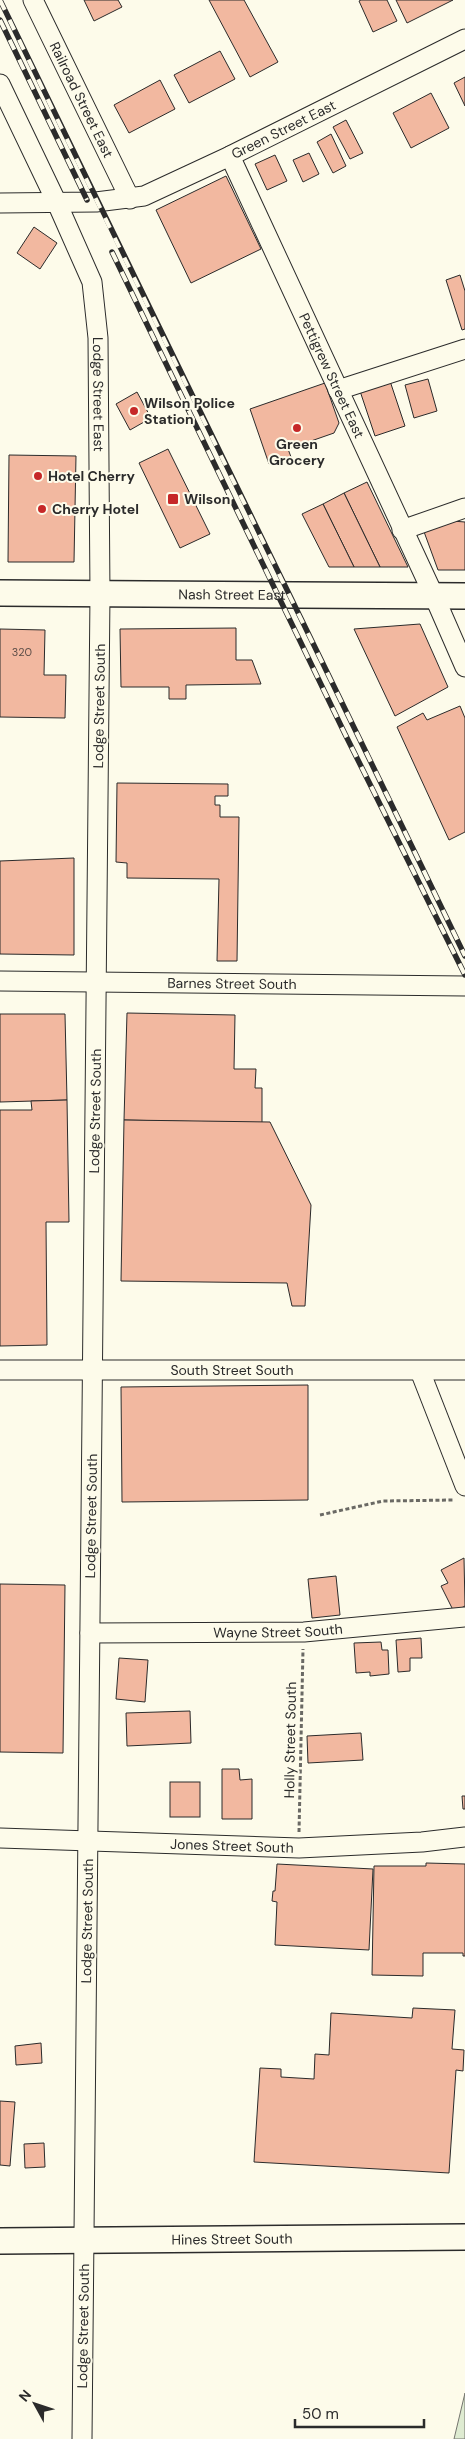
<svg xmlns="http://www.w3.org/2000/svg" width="465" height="2439" font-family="'DM Sans',sans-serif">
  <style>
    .green { fill: #deebd1; stroke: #74746e }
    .building { fill: #f2b8a0; stroke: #2b2b2b }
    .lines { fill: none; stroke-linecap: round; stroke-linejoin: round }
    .minor-casing { stroke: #2b2b2b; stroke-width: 21 }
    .major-casing { stroke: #2b2b2b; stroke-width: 28 }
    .path { stroke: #6a6964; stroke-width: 3; stroke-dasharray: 4 2.5; stroke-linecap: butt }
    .minor { stroke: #fdfbea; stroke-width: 19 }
    .major { stroke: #fdfbea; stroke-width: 25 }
    .rail-casing { stroke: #2b2b2b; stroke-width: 5.5 }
    .rail { stroke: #fdfbea; stroke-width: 4; stroke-dasharray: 11; stroke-linecap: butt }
    .poi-dot { fill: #c62828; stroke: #fdfbea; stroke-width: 2 }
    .labels { text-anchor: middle; stroke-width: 4; stroke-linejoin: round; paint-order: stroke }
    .number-label { font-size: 11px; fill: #5d4e48 }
    .street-label { font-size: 14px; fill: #2b2b2b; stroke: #fdfbea }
    .poi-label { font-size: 14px; font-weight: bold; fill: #2b2b2b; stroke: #fdfbea; text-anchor: start }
  </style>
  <rect width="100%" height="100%" fill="#fdfbea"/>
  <polygon class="green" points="465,2393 465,2439 454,2439"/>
  <g class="building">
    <polygon points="84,0 118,0 122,7 94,21"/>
    <polygon points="209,0 244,0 278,62 250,77"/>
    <polygon points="361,0 387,0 397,21 373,32 359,1"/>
    <polygon points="396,0 453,0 407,23"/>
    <polygon points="220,51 235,79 189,103 174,75"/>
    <polygon points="465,77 465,106 454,83"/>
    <polygon points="160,80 175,109 129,133 114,105"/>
    <polygon points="431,93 449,128 411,148 393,113"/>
    <polygon points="346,120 363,153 350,159 333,127"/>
    <polygon points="331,134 346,166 333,173 317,142"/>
    <polygon points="309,153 319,174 303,182 293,160"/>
    <polygon points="275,155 287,181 267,190 255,164"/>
    <polygon points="226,176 261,249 191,283 156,210"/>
    <polygon points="34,227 57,243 40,269 17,253"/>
    <polygon points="460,275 465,291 465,329 462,330 446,280"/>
    <polygon points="428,379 437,411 414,418 405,385"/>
    <polygon points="390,381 405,426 375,436 360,391"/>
    <polygon points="325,383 339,423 334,433 288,449 291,457 269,464 250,409"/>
    <polygon points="137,392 151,418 130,430 116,404"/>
    <polygon points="168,449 210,534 180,548 139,463"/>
    <polygon points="9,455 76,456 74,562 8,562"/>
    <polygon points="367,482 408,567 380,567 344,493"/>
    <polygon points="344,493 380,567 354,567 323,504"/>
    <polygon points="323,504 354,567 329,567 302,514"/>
    <polygon points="452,521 465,522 465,570 438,570 423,529"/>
    <polygon points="420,624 448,687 395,716 354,629"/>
    <polygon points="236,628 236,660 252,660 261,684 186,685 186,699 169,699 169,687 121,687 120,629"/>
    <polygon points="0,629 45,630 44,675 66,675 65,718 0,717"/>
    <polygon points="460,706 465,718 465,832 449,840 397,727 423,713 427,720"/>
    <polygon points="117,783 228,784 228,796 215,796 215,805 220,805 220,817 239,817 237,961 217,961 219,879 127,878 127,863 116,862"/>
    <polygon points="74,858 74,955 0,954 0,861"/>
    <polygon points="127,1013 235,1015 234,1069 256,1069 255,1088 262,1088 262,1123 124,1120"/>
    <polygon points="0,1014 65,1014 67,1100 0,1102"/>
    <polygon points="67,1100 69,1222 46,1222 47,1345 0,1346 0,1110 32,1110 31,1101"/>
    <polygon points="124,1120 270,1122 311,1205 305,1306 292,1306 287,1283 121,1281"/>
    <polygon points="308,1385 308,1500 122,1502 121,1387"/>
    <polygon points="464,1558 465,1606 454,1612 441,1586 448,1583 441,1570"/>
    <polygon points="336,1576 340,1615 312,1618 308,1579"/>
    <polygon points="0,1584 65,1585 63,1753 0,1752"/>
    <polygon points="421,1638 422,1658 410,1658 410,1671 398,1672 396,1640"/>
    <polygon points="381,1642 382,1650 388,1650 389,1674 370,1676 370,1672 356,1673 354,1643"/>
    <polygon points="119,1658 148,1660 145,1702 116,1699"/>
    <polygon points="190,1711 191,1743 127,1746 126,1713"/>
    <polygon points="361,1733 363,1760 308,1763 307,1736"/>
    <polygon points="222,1769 239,1769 240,1780 252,1779 252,1819 222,1819"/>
    <rect x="170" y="1782" width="30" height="35"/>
    <polygon points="462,1796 465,1796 465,1809 463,1809"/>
    <polygon points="426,1863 465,1864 465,1956 463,1956 463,1953 423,1953 423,1976 372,1975 374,1866 426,1866"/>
    <polygon points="277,1864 373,1869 369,1950 275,1945 277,1902 272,1901 273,1891 275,1891"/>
    <polygon points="413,2008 455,2010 452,2049 464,2050 463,2071 456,2070 449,2173 254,2162 260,2068 281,2069 281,2077 314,2079 315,2054 329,2055 331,2013 412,2018"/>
    <polygon points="41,2043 42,2063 16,2065 15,2046"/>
    <polygon points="0,2101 15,2102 10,2166 0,2165"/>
    <polygon points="44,2143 45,2167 25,2168 24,2144"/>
  </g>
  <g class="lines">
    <g class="minor-casing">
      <g id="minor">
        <path id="s1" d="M33,0L130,199"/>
        <path id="s2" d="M0,84L57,203L92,282L98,338L100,594L82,2439"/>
        <path id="s3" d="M230,156L434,596L465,667"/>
        <path id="s4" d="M0,203L96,202L144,196L230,156L465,39"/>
        <polyline points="338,390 465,349"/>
        <polyline points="402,530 465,508"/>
        <path id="s5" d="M0,981L465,986"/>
        <path id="s6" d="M0,1370H465"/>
        <polyline points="420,1371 465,1486"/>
        <path id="s7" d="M90,1633L304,1632L465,1617"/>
        <path id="s8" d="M0,1838L299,1848L422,1842L465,1837"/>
      </g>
    </g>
    <g class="major-casing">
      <g id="major">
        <path id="s9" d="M0,593L465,596"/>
        <path id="s10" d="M0,2241L465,2237"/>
      </g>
    </g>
    <g class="path">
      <polyline points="320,1515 383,1501 454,1500"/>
      <polyline points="299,1832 303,1649"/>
    </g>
    <use href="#minor" class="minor"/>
    <use href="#major" class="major"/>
    <g class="rail-casing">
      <g id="rail">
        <path d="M0,0C153,320 311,637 465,956"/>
        <polyline points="0,20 87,200"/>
        <polyline points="112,252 345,734 465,975"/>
      </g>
    </g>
    <use href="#rail" class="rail"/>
  </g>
  <g class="poi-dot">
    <circle cx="134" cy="411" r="5"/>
    <circle cx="297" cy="428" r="5"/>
    <circle cx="38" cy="476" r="5"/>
    <rect x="167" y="493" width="12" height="12" rx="2.5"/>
    <circle cx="42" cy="509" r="5"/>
  </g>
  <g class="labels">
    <g class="number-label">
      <text x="22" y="656">320</text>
    </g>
    <g class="street-label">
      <text dy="5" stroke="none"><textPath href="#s1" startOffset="111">Railroad Street East</textPath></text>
      <text dy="5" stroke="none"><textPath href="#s4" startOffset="299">Green Street East</textPath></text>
      <text dy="5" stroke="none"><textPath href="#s3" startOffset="242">Pettigrew Street East</textPath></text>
      <text dy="5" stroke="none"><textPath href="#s2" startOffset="331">Lodge Street East</textPath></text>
      <text dy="5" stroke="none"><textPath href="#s9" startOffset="232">Nash Street East</textPath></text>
      <text transform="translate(99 706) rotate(-89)" y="5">Lodge Street South</text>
      <text dy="5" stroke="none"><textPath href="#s5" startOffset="232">Barnes Street South</textPath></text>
      <text transform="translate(95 1111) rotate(-89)" y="5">Lodge Street South</text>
      <text dy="5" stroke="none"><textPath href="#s6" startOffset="232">South Street South</textPath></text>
      <text transform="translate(91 1516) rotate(-89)" y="5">Lodge Street South</text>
      <text dy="5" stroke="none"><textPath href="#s7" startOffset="188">Wayne Street South</textPath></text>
      <text transform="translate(290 1740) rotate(-89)" y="5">Holly Street South</text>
      <text dy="5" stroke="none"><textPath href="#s8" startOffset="232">Jones Street South</textPath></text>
      <text transform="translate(87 1921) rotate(-89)" y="5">Lodge Street South</text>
      <text dy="5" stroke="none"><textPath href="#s10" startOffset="232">Hines Street South</textPath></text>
      <text transform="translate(83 2326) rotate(-89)" y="5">Lodge Street South</text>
    </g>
    <g class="poi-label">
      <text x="144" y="408">Wilson Police<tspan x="144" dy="16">Station</tspan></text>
      <text x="297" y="449" text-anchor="middle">Green<tspan x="297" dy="16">Grocery</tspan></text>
      <text x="48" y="481">Hotel Cherry</text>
      <text x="184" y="504">Wilson</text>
      <text x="52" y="514">Cherry Hotel</text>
    </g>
  </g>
  <g transform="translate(35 2404) rotate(310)" stroke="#fdfbea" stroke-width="4" paint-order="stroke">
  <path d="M0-4L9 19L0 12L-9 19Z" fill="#2b2b2b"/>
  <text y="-8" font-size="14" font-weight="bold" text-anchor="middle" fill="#2b2b2b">N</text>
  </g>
  <path d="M295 2419v8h129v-8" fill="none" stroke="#2b2b2b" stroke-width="2.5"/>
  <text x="302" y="2419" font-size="15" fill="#2b2b2b" stroke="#fdfbea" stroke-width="4" paint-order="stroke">50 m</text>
</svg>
